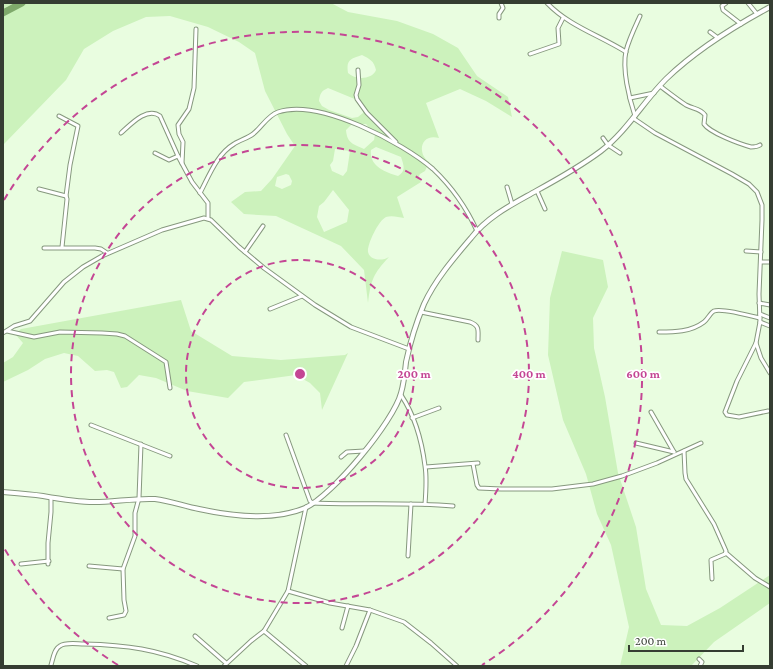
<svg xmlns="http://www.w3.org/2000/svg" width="773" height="669" font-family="'Crimson Pro',serif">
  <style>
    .green { fill: #ccf2bc; fill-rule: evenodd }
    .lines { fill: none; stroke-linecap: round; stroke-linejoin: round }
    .river { stroke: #7faa6b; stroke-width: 7 }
    .minor-casing { stroke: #86987e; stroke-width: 5 }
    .tertiary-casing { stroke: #86987e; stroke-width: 6 }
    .minor { stroke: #fff; stroke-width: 3 }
    .tertiary { stroke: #fff; stroke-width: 4 }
    .ring { fill: none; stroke: #c44694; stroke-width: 2; stroke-dasharray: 7 5 }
    .centre { fill: #c44694; stroke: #fff; stroke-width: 2 }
    .ring-label { font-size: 12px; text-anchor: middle; font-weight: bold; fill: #c44694; stroke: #fff; stroke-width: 3.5; stroke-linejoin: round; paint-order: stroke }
  </style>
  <rect width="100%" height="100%" fill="#e9fde0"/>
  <g class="green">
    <path d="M3,3H331L348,12L397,21L433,34L458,48L477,76L508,97L512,117L486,101L460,89L426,103L439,138C420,133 417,154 429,162L425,171L420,174L418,178L421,182L397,197L404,218C399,217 391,215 386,217C378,221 367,245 368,252C370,261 383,261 389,257C373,274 371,280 368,303L364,270L341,246L276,216L244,214L231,202L245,192L261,191L272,179L295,146L287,134L265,91L255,53L239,42L208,27L170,16L146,17L113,31L84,49L66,80L3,145ZM362,55C370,59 374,61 376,70C372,80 355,80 348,73C346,60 350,59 362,55ZM328,88L362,102L363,108V113L358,117L352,118L329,110L322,106L319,101C320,94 321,91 328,88ZM352,124H366L375,134L374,140L364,149C353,144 347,143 346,130ZM376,147L401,157C404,166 406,171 398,176C385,172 369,166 371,150ZM335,149L350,151L347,171L343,176L332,171L330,165L333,161ZM286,174L289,175L292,181L291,185L282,189L275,186L277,177ZM333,190L349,210L347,222L324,232L317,217L319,206L324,202Z"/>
    <polygon points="562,251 603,260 608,287 593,318 594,348 605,397 618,473 636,527 646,589 661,625 687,626 720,608 770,575 770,603 714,642 691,666 620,666 629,627 611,545 597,514 586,474 563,420 548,355 550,298"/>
    <polygon points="181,300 191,331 232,356 281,360 345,355 348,353 322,410 320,393 310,383 296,375 244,382 228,398 187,391 156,378 139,375 127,387 121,388 114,372 107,370 95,371 78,356 64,353 45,359 28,370 3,382 3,363 13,357 23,343 15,334 21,329"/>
  </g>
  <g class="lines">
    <polyline class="river" points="3,13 22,3"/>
    <g class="minor-casing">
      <g id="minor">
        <path d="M547,3C569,26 599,35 626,52"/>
        <polyline points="726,3 722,6 723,10 741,24"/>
        <polyline points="748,3 757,14"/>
        <polyline points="499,18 499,14 503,8 501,3"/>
        <polyline points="710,32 718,38"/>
        <polyline points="530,54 559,44 558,28 563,18"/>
        <polyline points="358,70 359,85 356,95 357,99 367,113 396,142"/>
        <path d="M660,86C668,92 677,99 686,105C693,109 700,108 705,115L704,124C710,133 740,144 751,147C754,147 757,147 760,145"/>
        <polyline points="630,98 654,93"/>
        <polyline points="59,116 78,126 70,165 66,196"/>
        <path d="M635,116C629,98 622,69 626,51C629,39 635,27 640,16"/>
        <polyline points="633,118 655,133 732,174 749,184 757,192 762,205 762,220 759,294 760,322 756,343 761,358 770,373"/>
        <path d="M121,133C130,125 147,106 160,116L178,156L192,182L208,203V218"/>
        <polyline points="603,138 608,145 620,153"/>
        <polyline points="155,153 169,160 178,156"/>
        <polyline points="182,163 183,142 179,134 178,125 189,109 194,88 196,29"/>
        <polyline points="507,187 512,204"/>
        <polyline points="39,189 66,196 67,199 62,247"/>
        <polyline points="537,191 545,209"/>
        <path d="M200,193C209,176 217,154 234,144C240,140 248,138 253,134C262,127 267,116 278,112C319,98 403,143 433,169C451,186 467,209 477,231"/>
        <polyline points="44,248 95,248 101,249 107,253"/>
        <polyline points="746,251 761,252"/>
        <polyline points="245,252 263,226"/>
        <polyline points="761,262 770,262"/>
        <polyline points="759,303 770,305"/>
        <polyline points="270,309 302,296"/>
        <path d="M421,312L470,322C480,326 478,330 478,340"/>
        <polyline points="760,314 770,318"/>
        <polyline points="760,322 770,326"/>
        <polyline points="7,331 34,337 60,332 102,333 117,334 125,336 166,362 170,388"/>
        <path d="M659,332C674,332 691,332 704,322C708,319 710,313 714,311C721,308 752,316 760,318"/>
        <polyline points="3,333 14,326 30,321 64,282 83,267 102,256 162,230 204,218 211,220 239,247 264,268 315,305 351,327 409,349"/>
        <polyline points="756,343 737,381 725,412 727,415 739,417 768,411"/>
        <path d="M401,395C415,416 422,442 425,466C427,478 426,491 425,504"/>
        <polyline points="651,412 674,452"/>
        <polyline points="412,418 439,408"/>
        <polyline points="91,425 170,456"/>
        <path d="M286,435L310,501L313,503C360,505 407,502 453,506"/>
        <polyline points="636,443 674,452"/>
        <polyline points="684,451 685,473 686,479 714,524 726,551 725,554 711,560 712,579"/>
        <polyline points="341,457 347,452 364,451"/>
        <polyline points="473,464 477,485 479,488 501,489 552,489 593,484 622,476 657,463 701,443"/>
        <polyline points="426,467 478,463"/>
        <polyline points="726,553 755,578 770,587"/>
        <polyline points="408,556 411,504"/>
        <polyline points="21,564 49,561"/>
        <polyline points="48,564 48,543 51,512 51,498"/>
        <polyline points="89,566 123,569"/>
        <polyline points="288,591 330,603 370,610 404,622 431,643 457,666"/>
        <polyline points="109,618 124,615 126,611 124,600 123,569 135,536 135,513 139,498 141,444"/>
        <polyline points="342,628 348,606"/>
        <polyline points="264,631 306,666"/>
        <polyline points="195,636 226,663"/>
        <polyline points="699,659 702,662 700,666"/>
        <path d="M51,665C53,659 54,649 60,646C65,642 77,644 84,644C126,645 158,649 197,666"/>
        <polyline points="224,666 251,641 264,631 288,591 306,507"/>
        <polyline points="346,666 356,646 370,610"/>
      </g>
    </g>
    <g class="tertiary-casing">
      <path id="tertiary" d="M3,492C16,493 30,494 43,496C60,499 77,502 94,502C114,502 134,498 155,499C170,501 184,506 199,509C231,516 274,521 305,508C332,496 394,421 401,393C404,383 405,372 406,362C410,343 416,323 424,304C435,280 454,258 471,238C488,216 513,204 536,191C558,179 581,166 601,151C627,131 643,102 666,79C696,50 733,27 770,7"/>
    </g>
    <use href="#minor" class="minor"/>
    <use href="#tertiary" class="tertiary"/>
  </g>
  <g class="ring">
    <circle cx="300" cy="374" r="114"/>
    <circle cx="300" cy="374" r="229"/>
    <path d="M118 665A343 343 0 0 1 4 548M4 200A343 343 0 1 1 482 665"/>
  </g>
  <circle cx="300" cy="374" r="6" class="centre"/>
  <g class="ring-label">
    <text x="414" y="378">200 m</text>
    <text x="529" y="378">400 m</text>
    <text x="643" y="378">600 m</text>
  </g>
  <rect width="773" height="669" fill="none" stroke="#353d32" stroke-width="8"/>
  <path d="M629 645v6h114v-6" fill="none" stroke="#353d32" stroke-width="2"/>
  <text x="635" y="645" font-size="12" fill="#353d32" stroke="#ffffff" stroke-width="3" paint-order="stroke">200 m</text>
</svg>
